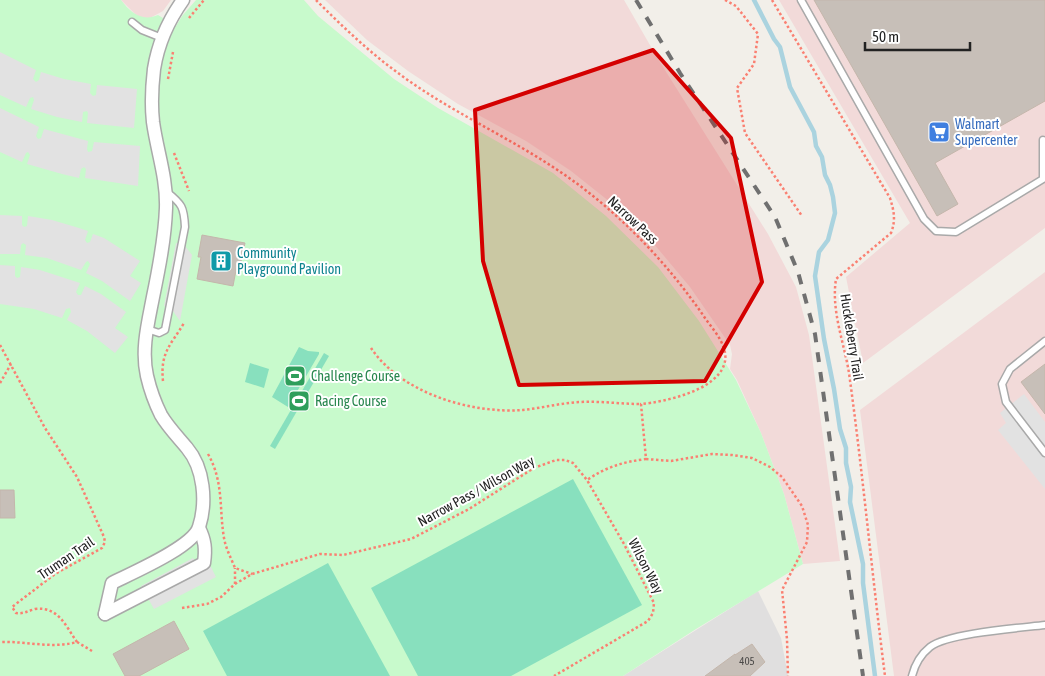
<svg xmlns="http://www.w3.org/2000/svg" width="1045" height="676" font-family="'Asap Condensed',sans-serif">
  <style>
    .residential { fill: #e0dfdf }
    .commercial { fill: #f2dad9 }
    .park { fill: #c8facc }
    .pitch { fill: #88e0be }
    .parking { fill: #e2e2e2 }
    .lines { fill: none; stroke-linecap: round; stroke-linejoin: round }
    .stream { stroke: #aad3df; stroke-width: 4.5 }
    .building { fill: #c7bfb8; stroke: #c4b6ab }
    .lane-casing { stroke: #a9a9a9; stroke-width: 9 }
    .street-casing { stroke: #a9a9a9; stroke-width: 15 }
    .path { stroke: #fa8072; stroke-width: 2.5; stroke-dasharray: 2.5 2.5; stroke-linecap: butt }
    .lane { stroke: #fff; stroke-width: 6 }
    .street { stroke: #fff; stroke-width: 12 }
    .rail { stroke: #707070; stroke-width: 4; stroke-dasharray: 10 10; stroke-linecap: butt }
    .marked { fill: #d40000; fill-opacity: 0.2; stroke: #d40000; stroke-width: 4; stroke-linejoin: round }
    .labels { text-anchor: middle; stroke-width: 4; stroke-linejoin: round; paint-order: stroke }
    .number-label { font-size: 11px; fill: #4b4948 }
    .shop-label { font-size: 14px; fill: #366cbe; stroke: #fff; text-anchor: start }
    .street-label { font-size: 14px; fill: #222; stroke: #fff }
    .culture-label { font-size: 14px; fill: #0d838f; stroke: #fff; text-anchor: start }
    .leisure-label { font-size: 14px; fill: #27864d; stroke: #fff; text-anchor: start }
  </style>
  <rect width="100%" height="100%" fill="#f2efe9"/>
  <polygon class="residential" points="758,591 781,638 788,676 623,676"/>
  <g class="commercial">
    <polygon points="121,0 171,0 163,11 150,18 143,18 137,16"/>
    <polygon points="325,0 624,0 658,59 768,234 796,287 809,335 840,561 803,564 784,494 761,433 737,380 730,369 732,354 730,345 690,287 654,244 615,206 571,171 526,141 458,104 408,71 367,40"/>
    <polygon points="779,0 1045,0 1045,228 863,363 846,277 910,223"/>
    <polygon points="1045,272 1045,676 894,676 860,410"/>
  </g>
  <path class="park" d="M0,0H121C131,13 142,22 158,15L176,26L182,16L196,0H304L318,16L394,79L438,108L553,173L606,216L658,267L699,321L736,380L761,433L784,494L803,564L696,629L623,676H0Z"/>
  <g class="pitch">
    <polygon points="299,347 308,351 319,352 319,354 288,407 272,397"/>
    <polygon points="324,353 329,356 275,449 270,446"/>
    <polygon points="250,363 269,369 264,388 245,382"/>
    <polygon points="573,479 642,605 511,676 418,676 371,588"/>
    <polygon points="328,563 390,676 227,676 203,631"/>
  </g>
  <g class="parking">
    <polygon points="0,52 36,70 33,79 36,82 39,80 41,72 64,79 91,84 90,93 93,96 96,95 97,85 137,89 134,128 87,123 88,113 87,111 83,112 82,122 57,117 31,109 34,100 33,97 30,98 26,107 0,95"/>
    <polygon points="0,108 39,127 36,136 38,139 41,138 44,129 88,141 87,149 88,152 92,151 94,142 140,146 138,186 85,178 86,169 84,167 81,169 79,178 62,174 27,164 30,155 28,152 26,153 22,162 0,152"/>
    <polygon points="0,215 22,216 22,225 24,227 27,226 28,216 52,220 79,228 88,231 85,240 87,243 90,242 93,234 104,238 140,261 130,276 141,283 130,301 102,281 86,273 90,264 88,261 86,262 81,270 47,258 25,255 26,245 23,243 21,245 20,254 0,254"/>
    <polygon points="176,243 185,246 192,255 180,321 170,307 164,306"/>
    <polygon points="0,265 15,266 15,276 17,278 20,277 21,267 40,270 80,283 76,292 78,295 81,295 85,286 101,294 126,312 115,328 128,337 115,353 87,331 67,320 71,312 70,308 66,309 62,318 34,309 0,304"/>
    <polygon points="1024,394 1045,422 1045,489 998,430 1006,423 1000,413"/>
    <polygon points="193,558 198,566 204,563 211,567 216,577 154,609 141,586"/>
  </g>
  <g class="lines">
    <polyline class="stream" points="754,0 774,39 780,47 790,87 814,132 816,146 822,157 825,175 830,185 833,197 835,213 828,240 819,252 815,276 824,339 834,389 840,429 846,448 846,463 851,487 850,502 863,564 863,583 875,676"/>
  </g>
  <g class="building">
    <polygon points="814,0 1045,0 1045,101 935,163 958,204 937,216"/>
    <polygon points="202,235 245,243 240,266 237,265 233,286 197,279 201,257 198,257"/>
    <polygon points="1045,364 1045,414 1021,382"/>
    <polygon points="0,490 14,490 15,518 0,518"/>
    <polygon points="174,621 189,649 139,676 125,676 113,654"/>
    <polygon points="752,644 765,662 750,676 705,676 735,654 735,655"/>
  </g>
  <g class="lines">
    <g class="lane-casing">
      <g id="lane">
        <polyline points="801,0 924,219 936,231 956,232 1043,179 1043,140"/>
        <polyline points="132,22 142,30 162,38"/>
        <path d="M147,329L159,333L165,330L185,227C184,207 182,204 167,192"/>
        <polyline points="1045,341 1010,369 1002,384 1006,402 1045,453"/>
        <path d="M912,676C915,664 920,655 930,647C948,633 1020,628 1045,625"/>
      </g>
    </g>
    <g class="street-casing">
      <g id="street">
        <path d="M105,614L112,583C132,573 193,547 199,527C207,502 204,468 187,448C178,437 168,427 161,415C155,403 150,389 147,376C141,350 148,323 153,297C159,268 165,238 166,208C167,178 157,151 153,122C151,104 152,86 154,69C158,44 168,21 183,0"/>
        <path d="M105,614L204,563C206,549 205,540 199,528"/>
      </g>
    </g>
    <g class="path">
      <path d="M316,0C342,26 368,51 398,73C449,111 507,136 559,171C616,209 667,262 705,318C715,332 730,348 724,365C715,391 664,402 641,404L646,459C623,462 606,467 587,480"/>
      <polyline points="725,0 736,6 758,34 754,64 737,88 745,133 802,216"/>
      <path d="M772,0L890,198C894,211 896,220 891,233L836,279C831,311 844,342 849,373C863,474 872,575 885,676"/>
      <polyline points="189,18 204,0"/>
      <polyline points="168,79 173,52"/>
      <polyline points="174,153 189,191"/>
      <path d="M0,345L45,428L77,477L104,537L105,542L102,548L55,574L12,607L16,613C23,614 28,611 35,609C59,606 66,627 77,642C51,649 27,641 0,642"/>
      <path d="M371,348C401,393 471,414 523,410C542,408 561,403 580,402C601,401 621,404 641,404"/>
      <path d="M163,381C160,352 171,345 184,323"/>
      <polyline points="0,383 11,364"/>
      <path d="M208,454C224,482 219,509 224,538C226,549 231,558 235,568L252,574"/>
      <polyline points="646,459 671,461 712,454 732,455 752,458 770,467 782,477 802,506 808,525 807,542 782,590 787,639 788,676"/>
      <polyline points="235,584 235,568"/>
      <polyline points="182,608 207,604 221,597 235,584 252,574 320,554 343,555 411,539 469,509 534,468 556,460 565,460 573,463 587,480 624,544 654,603 653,613 648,621 554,676"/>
      <polyline points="77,642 92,651"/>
    </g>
    <use href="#lane" class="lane"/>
    <use href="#street" class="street"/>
    <polyline class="rail" points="636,0 680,73 775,217 798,272 815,334 863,676"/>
  </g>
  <path class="marked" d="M653,50L731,138L762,282L705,381L519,385L483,261L475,110Z"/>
  <defs>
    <g id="supermarket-square" transform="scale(1.125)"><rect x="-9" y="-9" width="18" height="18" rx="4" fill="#3f7fe0" stroke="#fff"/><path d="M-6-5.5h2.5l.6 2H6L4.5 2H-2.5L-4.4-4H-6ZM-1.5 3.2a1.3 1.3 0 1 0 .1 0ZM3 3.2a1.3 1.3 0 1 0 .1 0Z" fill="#fff"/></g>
    <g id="building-square" transform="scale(1.125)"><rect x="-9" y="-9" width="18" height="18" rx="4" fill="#0f9aa8" stroke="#fff"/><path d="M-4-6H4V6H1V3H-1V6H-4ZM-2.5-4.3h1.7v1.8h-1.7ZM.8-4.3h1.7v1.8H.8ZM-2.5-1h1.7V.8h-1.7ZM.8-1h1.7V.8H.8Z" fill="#fff"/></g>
    <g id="stadium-square" transform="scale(1.125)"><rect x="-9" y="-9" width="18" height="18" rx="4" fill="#2e9e5b" stroke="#fff"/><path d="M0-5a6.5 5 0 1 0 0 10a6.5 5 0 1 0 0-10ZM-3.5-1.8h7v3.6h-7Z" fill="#fff"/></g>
  </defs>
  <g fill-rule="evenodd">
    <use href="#supermarket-square" x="939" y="132"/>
    <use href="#building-square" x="221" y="261"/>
    <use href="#stadium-square" x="295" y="376"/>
    <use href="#stadium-square" x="299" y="401"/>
  </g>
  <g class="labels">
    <g class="number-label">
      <text x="747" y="665">405</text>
    </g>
    <g class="shop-label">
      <text x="955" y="129">Walmart<tspan x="955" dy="16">Supercenter</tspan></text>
    </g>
    <g class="street-label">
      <text transform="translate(633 220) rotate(43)" y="5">Narrow Pass</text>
      <text transform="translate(852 337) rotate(81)" y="5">Huckleberry Trail</text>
      <text transform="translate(476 491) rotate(-29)" y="5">Narrow Pass / Wilson Way</text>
      <text transform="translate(66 558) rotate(-34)" y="5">Truman Trail</text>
      <text transform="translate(646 566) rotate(63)" y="5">Wilson Way</text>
    </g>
    <g class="culture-label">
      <text x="237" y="258">Community<tspan x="237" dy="16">Playground Pavilion</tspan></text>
    </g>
    <g class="leisure-label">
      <text x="311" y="381">Challenge Course</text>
      <text x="315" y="406">Racing Course</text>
    </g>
  </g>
  <path d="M865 42v8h105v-8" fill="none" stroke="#222222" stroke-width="2.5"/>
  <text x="872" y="42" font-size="15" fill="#222222" stroke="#ffffff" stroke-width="4" paint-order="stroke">50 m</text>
</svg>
